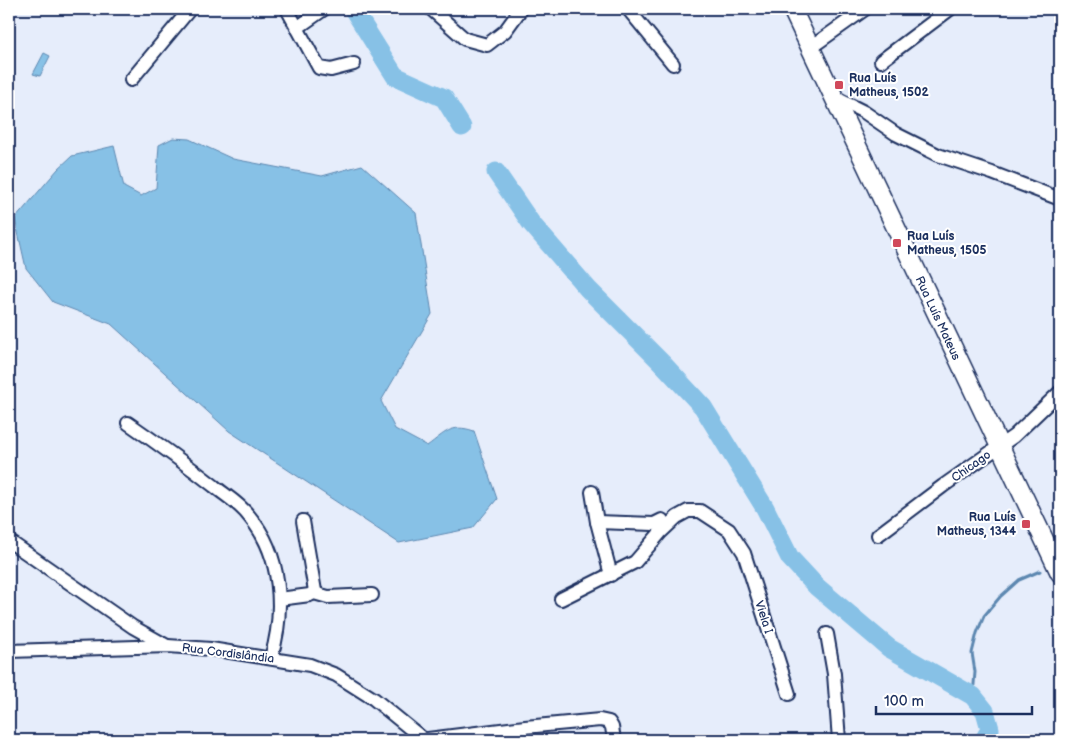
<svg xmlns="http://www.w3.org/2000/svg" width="1069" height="749" font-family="'Balsamiq Sans',sans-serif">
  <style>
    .water { fill: #87c1e6; stroke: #5c87b0 }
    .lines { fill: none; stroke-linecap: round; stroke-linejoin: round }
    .stream { stroke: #5c87b0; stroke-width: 3 }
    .river { stroke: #87c1e6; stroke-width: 19 }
    .minor-casing { stroke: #1b2f5e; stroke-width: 16 }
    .secondary-casing { stroke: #1b2f5e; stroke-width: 21 }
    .minor { stroke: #fff; stroke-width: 12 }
    .secondary { stroke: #fff; stroke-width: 18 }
    .poi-dot { fill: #d1495b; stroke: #fff; stroke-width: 2 }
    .labels { text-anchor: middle; stroke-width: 4; stroke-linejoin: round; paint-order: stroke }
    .poi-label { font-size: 12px; font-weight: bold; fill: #1b2f5e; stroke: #fff; text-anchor: start }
    .street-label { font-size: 12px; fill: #1b2f5e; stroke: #fff }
  </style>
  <rect width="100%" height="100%" fill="#e6edfb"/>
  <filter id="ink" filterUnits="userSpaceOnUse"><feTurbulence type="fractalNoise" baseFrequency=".02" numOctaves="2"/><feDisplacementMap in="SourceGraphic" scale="10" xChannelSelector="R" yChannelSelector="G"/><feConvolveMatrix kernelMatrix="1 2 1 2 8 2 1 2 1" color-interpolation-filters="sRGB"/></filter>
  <g filter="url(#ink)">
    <g class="water">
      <polygon points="44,53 50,56 40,76 33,74"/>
      <path d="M173,138L189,139L233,159L322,176L362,165L416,213L432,314L381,401L395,429L427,446C445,433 451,423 474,431L497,499L473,528L399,543L229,431L111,324L53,302L26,268L15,219L58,169L72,156L114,146L124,187L141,196L156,188L159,145Z"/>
    </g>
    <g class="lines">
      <polyline class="stream" points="973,696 975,672 972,653 977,633 984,616 1000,597 1019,580 1040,571"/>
      <g class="river">
        <polyline points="353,9 395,76 444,98 462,127"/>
        <polyline points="496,172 531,223 588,289 663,364 703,407 765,508 790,558 817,587 889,648 973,696 985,711 990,729 984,740"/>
      </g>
      <g class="minor-casing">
        <g id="minor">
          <polyline points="287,9 319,68 331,70 354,64"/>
          <polyline points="431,9 465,39 487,45 505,31 521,9"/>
          <polyline points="628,9 673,64"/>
          <polyline points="297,28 324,9"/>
          <polyline points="810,48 865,9"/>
          <polyline points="881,61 950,9"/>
          <polyline points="131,80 190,9"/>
          <polyline points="834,97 864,112 896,134 938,155 992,173 1060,199"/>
          <path d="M128,423C157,443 186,464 214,486C226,496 239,503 249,516C282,555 285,611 271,658"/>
          <polyline points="592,492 597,522 611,575"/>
          <polyline points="597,522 654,524 662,520"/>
          <polyline points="878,535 943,486 1014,436 1060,392"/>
          <polyline points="9,541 133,627 167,646"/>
          <polyline points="314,593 328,597 372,595"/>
          <polyline points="279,599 310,595 315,591 303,521"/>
          <polyline points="561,599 635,562 660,533 677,517 688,511 700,511 729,530 744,553 789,694"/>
          <polyline points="827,634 834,674 839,740"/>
          <polyline points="9,651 168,646 211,649 310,665 336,675 374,699 423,739"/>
          <polyline points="420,740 525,727 600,720 609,722 612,727 614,740"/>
        </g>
      </g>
      <g class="secondary-casing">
        <polyline id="secondary" points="792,9 1060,573"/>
      </g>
      <use href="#minor" class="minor"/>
      <use href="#secondary" class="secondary"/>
    </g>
  </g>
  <g class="poi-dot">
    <rect x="834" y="80" width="10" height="10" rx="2.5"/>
    <rect x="892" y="238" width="10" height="10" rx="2.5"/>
    <rect x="1021" y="519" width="10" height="10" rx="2.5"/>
  </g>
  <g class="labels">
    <g class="poi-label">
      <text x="849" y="82">Rua Luís<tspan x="849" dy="14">Matheus, 1502</tspan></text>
      <text x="907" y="240">Rua Luís<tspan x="907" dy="14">Matheus, 1505</tspan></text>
      <text x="1016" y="521" text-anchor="end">Rua Luís<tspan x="1016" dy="14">Matheus, 1344</tspan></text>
    </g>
    <g class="street-label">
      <text transform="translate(938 318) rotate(65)" y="4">Rua Luís Mateus</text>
      <text transform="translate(971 466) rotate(-35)" y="4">Chicago</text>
      <text transform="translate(764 617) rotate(72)" y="4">Viela I</text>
      <text transform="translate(228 653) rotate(7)" y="4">Rua Cordislândia</text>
    </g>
  </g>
  <rect width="1069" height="749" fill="none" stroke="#fff" stroke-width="30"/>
  <rect x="15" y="15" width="1039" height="719" fill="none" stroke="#1b2f5e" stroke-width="2" filter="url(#ink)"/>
  <path d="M876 706v8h156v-8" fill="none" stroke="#1b2f5e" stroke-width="2.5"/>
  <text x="884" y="706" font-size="15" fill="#1b2f5e" stroke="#ffffff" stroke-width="4" paint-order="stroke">100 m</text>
</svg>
